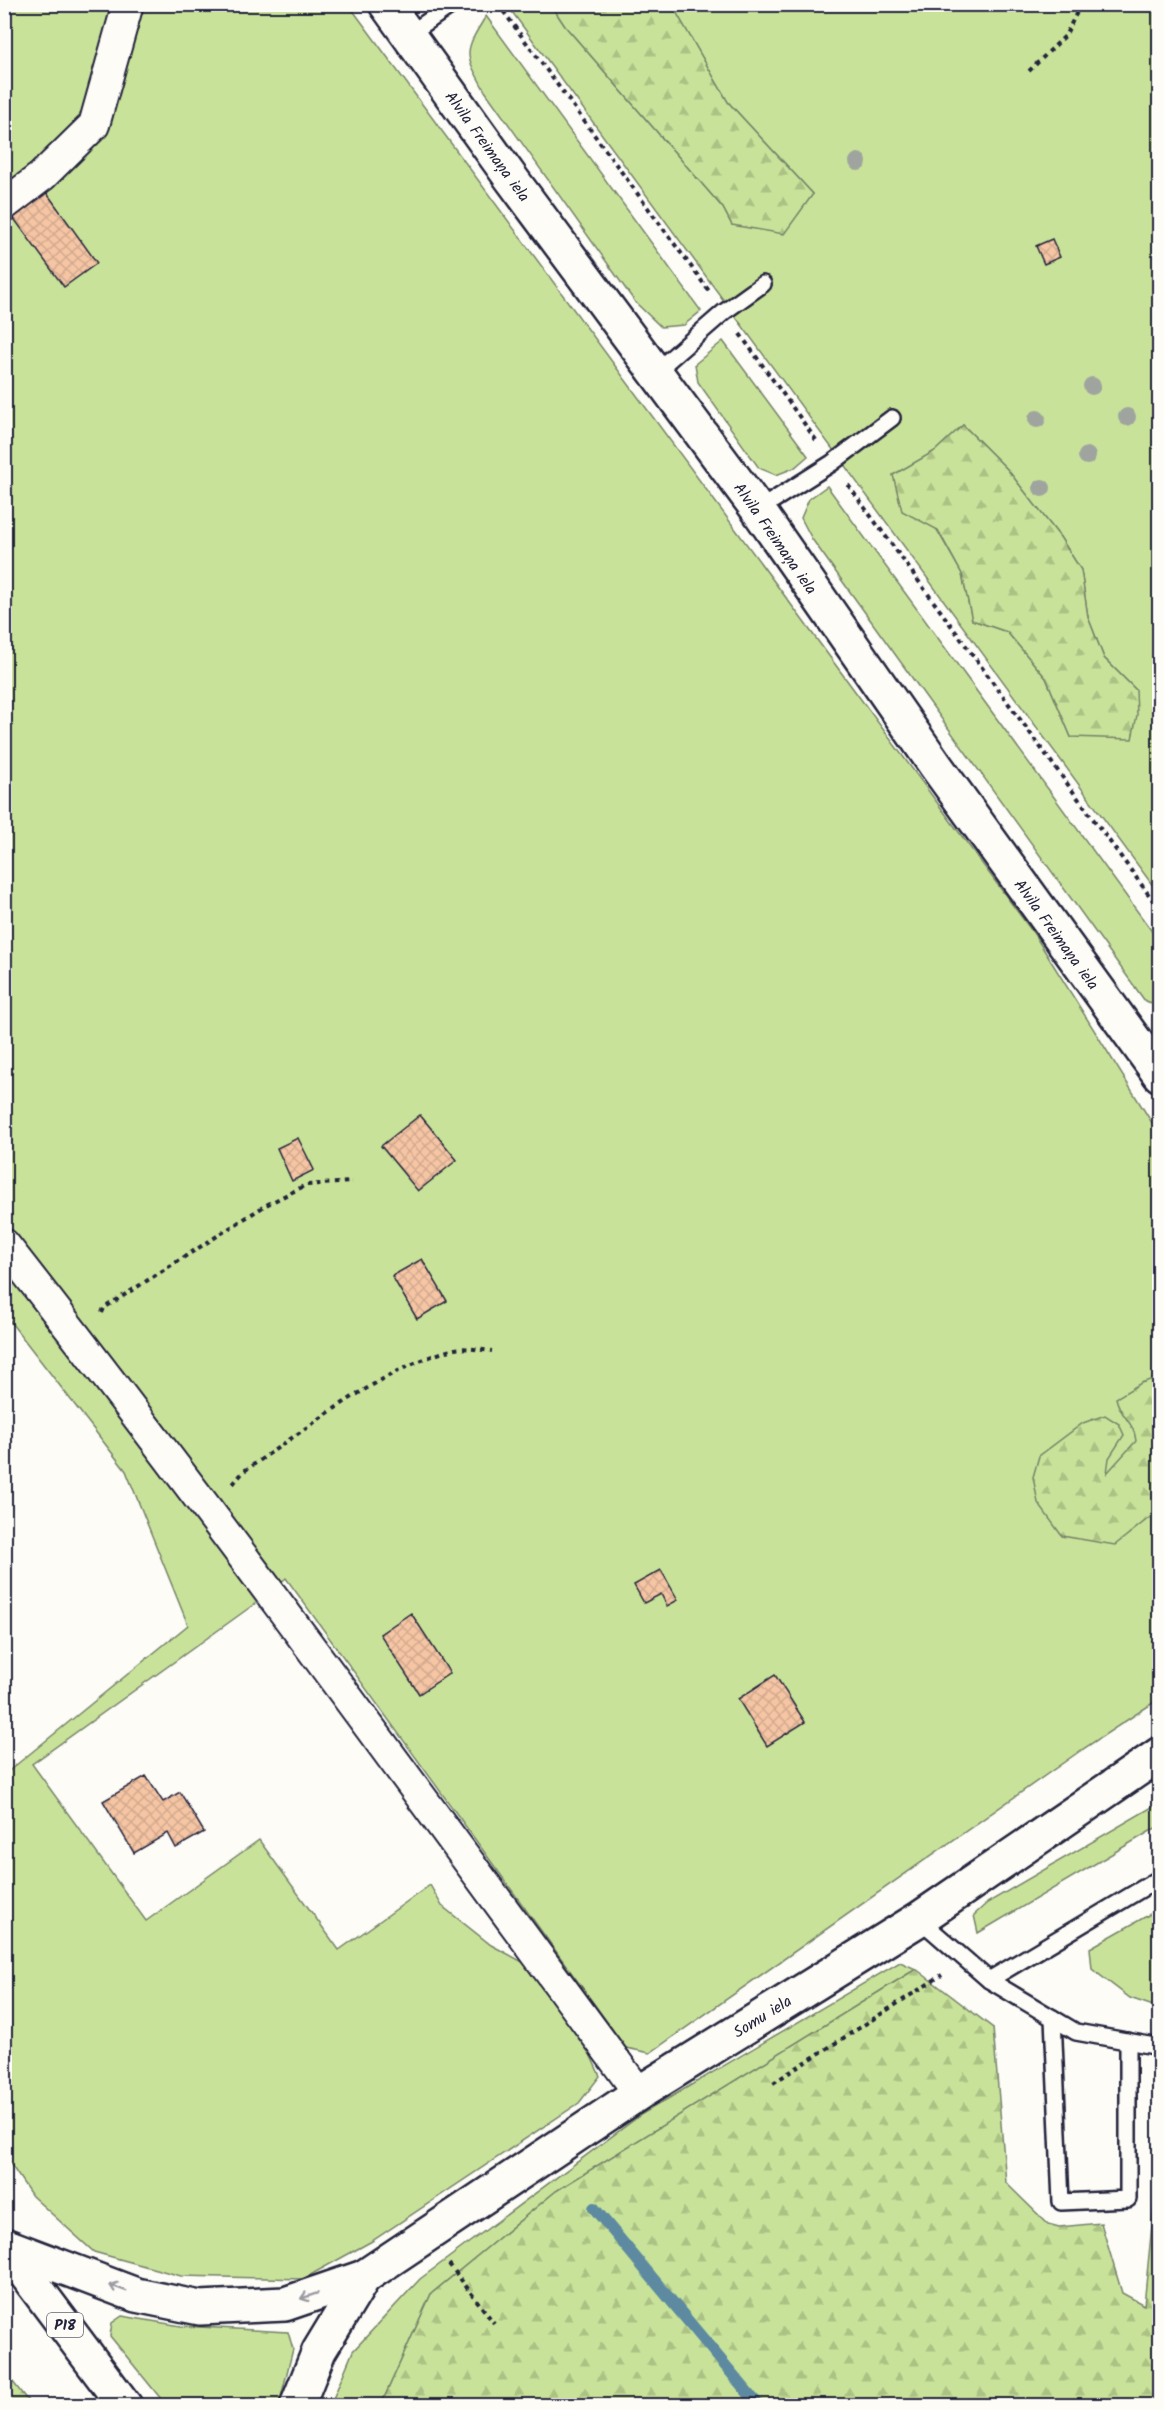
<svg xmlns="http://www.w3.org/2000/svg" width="1164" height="2410" font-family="Kalam,sans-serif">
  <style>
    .grass { fill: #c8e399; stroke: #75826a; stroke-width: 1.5; fill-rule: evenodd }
    .forest { fill: url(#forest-firs); stroke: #75826a; stroke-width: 1.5 }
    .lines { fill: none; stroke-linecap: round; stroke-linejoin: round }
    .stream { stroke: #5d8aa0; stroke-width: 12 }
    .building { fill: url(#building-cross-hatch); stroke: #22223b; stroke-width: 1.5 }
    .lane-casing { stroke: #22223b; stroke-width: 20 }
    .street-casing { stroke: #22223b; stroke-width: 34 }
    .secondary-casing { stroke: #22223b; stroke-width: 38 }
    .primary-casing { stroke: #22223b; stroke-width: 38 }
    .path { stroke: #22223b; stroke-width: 4; stroke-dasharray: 4.5 4.5; stroke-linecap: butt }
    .lane { stroke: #fdfcf7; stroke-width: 15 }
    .street { stroke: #fdfcf7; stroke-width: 30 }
    .secondary { stroke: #fdfcf7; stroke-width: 33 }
    .primary { stroke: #fdfcf7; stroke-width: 33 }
    .tree { fill: #a0a49f }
    .oneway { stroke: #9a9aa2 }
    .labels { text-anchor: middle; stroke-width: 4.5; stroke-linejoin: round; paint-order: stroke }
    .shield { fill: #fdfcf7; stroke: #646373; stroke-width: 1.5 }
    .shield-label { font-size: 15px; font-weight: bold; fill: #22223b }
    .street-label { font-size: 16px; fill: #22223b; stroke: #fdfcf7 }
  </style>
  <defs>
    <pattern id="forest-firs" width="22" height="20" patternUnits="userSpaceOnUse" patternTransform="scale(1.5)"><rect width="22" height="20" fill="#c8e399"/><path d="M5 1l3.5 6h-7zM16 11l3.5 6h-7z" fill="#acc285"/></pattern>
    <pattern id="building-cross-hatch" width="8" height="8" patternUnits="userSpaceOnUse" patternTransform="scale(1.5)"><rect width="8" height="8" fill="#f5c5a4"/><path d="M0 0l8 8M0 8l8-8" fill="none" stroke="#d2a98e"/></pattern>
  </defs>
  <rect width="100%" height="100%" fill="#fdfcf7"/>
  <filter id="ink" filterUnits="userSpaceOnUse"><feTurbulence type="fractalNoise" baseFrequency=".0167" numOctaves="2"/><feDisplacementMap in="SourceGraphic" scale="12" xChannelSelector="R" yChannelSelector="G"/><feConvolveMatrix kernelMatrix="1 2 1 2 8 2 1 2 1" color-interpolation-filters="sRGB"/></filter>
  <g filter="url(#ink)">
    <g class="grass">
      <polygon points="5,5 349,5 1034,934 1159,1134 1159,1699 1080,1751 650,2053 626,2048 286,1578 256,1603 32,1764 146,1921 259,1840 339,1950 430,1885 442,1906 491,1945 532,1967 589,2052 600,2076 579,2103 372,2241 303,2279 181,2276 94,2252 32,2196 5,2156 5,1774 188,1625 126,1471 5,1315"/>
      <path d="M507,5H551L565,26L723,208L732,225L813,194L728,102L672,5H1159V894ZM963,425L1007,469L1060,537L1081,570L1088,617L1104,658L1136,690L1071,737L1046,678L1007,632L972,620L962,574L937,530L893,475L935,451Z"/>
      <path d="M486,16L701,311L684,325L661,327L635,302L485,91C464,53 463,53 486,16Z"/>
      <polygon points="723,341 808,456 794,468 776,475 759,468 698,382 695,364"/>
      <polygon points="827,486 1159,941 1159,1005 1145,1001 812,539 801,518 809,499"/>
      <polygon points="1159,1803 1159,1826 978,1933 974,1915 987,1903"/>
      <polygon points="1159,1909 1159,2008 1130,1998 1092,1969 1090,1948"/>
      <polygon points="900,1962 916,1969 556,2191 431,2294 381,2405 330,2406 353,2351 420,2279 642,2114"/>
      <polygon points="122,2316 181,2326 288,2332 293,2349 279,2405 166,2405 110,2336 112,2323"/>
    </g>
    <g class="forest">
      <polygon points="551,5 672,5 728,102 813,194 784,234 732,225 723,208 565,26"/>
      <polygon points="963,425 1007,469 1060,537 1081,570 1088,617 1104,658 1136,690 1137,715 1132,739 1071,737 1046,678 1007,632 972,620 962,574 938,530 902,511 893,475 935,451"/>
      <path d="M1159,1377V1510L1115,1545L1062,1536L1038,1503L1033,1477L1039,1456L1083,1423L1105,1415L1119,1424L1124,1435L1109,1458L1107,1473L1136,1441C1134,1421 1120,1417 1116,1398L1141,1383Z"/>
      <polygon points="916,1969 993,2028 1006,2183 1048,2224 1059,2227 1101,2223 1122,2293 1144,2305 1159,2155 1159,2405 381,2405 431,2294 556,2191"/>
      <polygon points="5,2372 31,2405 5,2405"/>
    </g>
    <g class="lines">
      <polyline class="stream" points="594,2208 759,2406"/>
    </g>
    <g class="building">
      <polygon points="967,4 983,4 969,11"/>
      <polygon points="41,185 97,263 64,287 7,209"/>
      <polygon points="1052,239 1060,257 1044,264 1036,246"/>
      <polygon points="420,1115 457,1160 418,1191 381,1146"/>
      <polygon points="298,1138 314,1170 292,1181 277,1148"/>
      <polygon points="422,1259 447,1301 417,1319 392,1276"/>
      <polygon points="661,1570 678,1600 667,1606 661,1594 644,1603 634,1585"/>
      <polygon points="411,1613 450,1673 419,1694 380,1634"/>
      <polygon points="775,1675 805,1722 767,1746 738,1699"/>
      <polygon points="146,1776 163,1802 180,1792 204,1832 176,1848 168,1833 134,1853 103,1801"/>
    </g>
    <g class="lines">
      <g class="lane-casing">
        <g id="lane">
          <polyline points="408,35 453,4"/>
          <polyline points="655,372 724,312 763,284"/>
          <polyline points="758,510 832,463 892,418"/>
          <polyline points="919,1919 989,1980 1076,2032 1160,2047"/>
          <polyline points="989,1980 1160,1878"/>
          <polyline points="1053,2018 1061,2202 1128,2199 1128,2041"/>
        </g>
      </g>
      <g class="street-casing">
        <g id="street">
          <polyline points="4,205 42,176 94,125 128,4"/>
          <path d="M4,1244C222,1522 429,1809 639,2093"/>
        </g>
      </g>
      <g class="secondary-casing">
        <g id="secondary">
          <polyline points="386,4 511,178 758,510 936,766 1160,1075"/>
          <polyline points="4,2245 136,2295 200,2308 285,2304 364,2277 639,2093 919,1919 1160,1754"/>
          <polyline points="297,2406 319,2351 364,2277"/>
        </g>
      </g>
      <g class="primary-casing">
        <polyline id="primary" points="4,2245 125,2406"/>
      </g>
      <g class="path">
        <polyline points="498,4 709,291"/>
        <polyline points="1029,71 1065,36 1081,4"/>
        <polyline points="740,334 816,440"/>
        <polyline points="848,485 1160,910"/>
        <polyline points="102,1313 104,1308 266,1205 306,1185 352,1182"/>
        <path d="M233,1484L244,1471C304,1431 385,1366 455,1349C466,1347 481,1350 492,1351"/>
        <polyline points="773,2083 942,1975"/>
        <polyline points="449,2264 494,2323"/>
      </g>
      <use href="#lane" class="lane"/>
      <use href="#street" class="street"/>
      <use href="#secondary" class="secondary"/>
      <use href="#primary" class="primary"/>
    </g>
    <g class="tree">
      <circle cx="858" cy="162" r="9"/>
      <circle cx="1092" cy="386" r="9"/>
      <circle cx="1127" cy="417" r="9"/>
      <circle cx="1037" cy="419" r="9"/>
      <circle cx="1087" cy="456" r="9"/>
      <circle cx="1042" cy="488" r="9"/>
    </g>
    <defs><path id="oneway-shaft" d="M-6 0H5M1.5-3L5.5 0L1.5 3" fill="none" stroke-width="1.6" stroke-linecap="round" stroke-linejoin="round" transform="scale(1.5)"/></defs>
    <g class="oneway">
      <use href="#oneway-shaft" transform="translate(118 2288) rotate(-159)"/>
      <use href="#oneway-shaft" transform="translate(309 2296) rotate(162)"/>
    </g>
  </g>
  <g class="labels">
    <rect class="shield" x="47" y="2313" width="36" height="24" rx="4.5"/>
    <g class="shield-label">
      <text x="65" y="2330">P18</text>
    </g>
    <g class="street-label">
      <text transform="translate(488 146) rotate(54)" y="6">Alvila Freimaņa iela</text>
      <text transform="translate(776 538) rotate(55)" y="6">Alvila Freimaņa iela</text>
      <text transform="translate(1057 934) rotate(54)" y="6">Alvila Freimaņa iela</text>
      <text transform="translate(762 2016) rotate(-32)" y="6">Somu iela</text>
    </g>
  </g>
  <rect width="1164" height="2410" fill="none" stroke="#fdfcf7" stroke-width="24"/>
  <rect x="12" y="12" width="1140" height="2386" fill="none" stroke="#22223b" stroke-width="2" filter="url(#ink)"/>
</svg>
